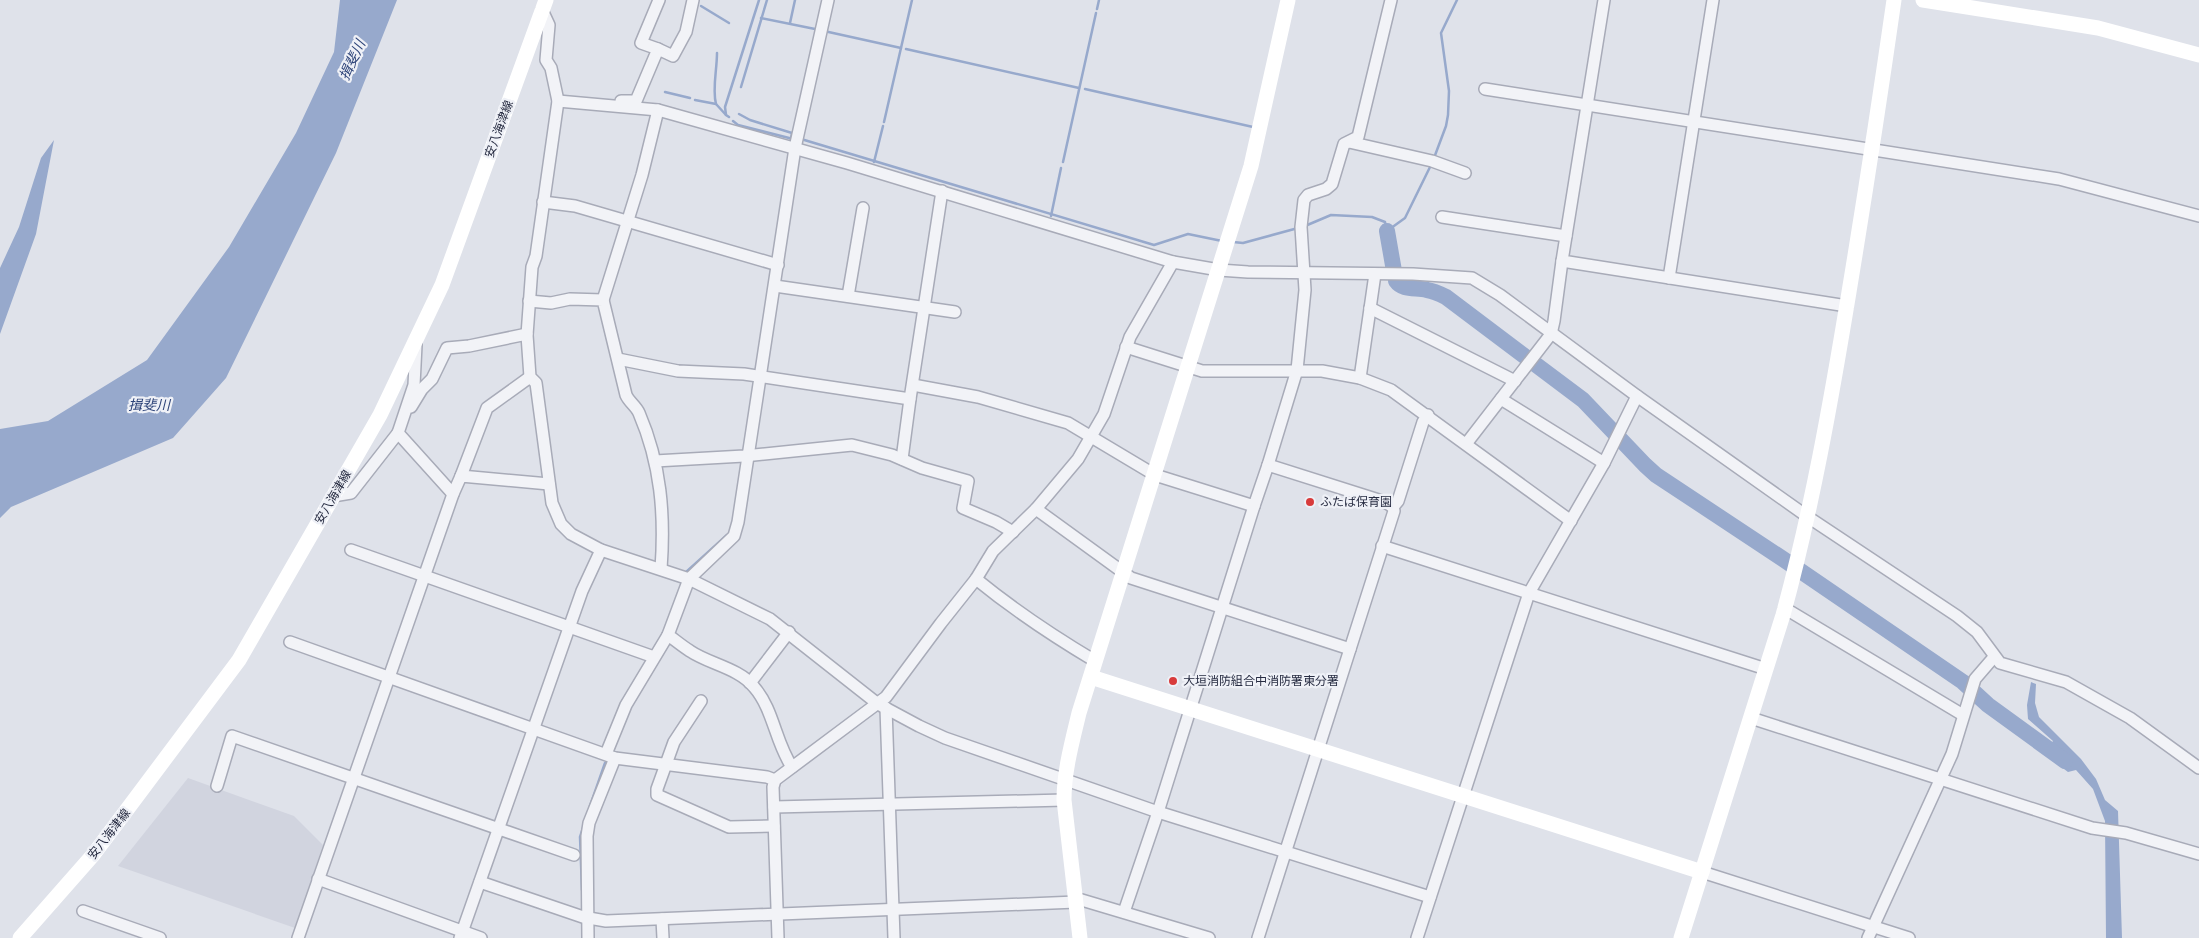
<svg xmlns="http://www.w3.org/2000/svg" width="2199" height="938" font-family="'PT Sans','Noto Sans JP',sans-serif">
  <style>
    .built { fill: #d1d4df }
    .water { fill: #97a9cc }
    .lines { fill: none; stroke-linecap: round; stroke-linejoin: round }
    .stream { stroke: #97a9cc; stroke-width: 2.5 }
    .river { stroke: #97a9cc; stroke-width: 16 }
    .street-casing { stroke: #a8abb8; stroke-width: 14 }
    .street { stroke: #f2f3f7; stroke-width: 11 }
    .secondary { stroke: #fff; stroke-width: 15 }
    .poi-dot { fill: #d83b3b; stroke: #eff1f7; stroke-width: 2 }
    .labels { text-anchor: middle; stroke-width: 4.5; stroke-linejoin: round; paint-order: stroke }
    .street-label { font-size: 12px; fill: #272c42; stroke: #eff1f7 }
    .poi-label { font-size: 12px; fill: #272c42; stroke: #eff1f7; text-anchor: start }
    .water-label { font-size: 14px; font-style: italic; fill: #2e4479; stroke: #eff1f7 }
  </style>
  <rect width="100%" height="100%" fill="#dfe2ea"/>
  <polygon class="built" points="188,778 294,816 323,845 295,928 118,866"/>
  <g class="water">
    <polygon points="340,0 397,0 336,153 226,378 173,438 11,507 0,518 0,429 48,421 147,360 229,247 296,133 334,52"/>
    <polygon points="54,140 36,234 0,334 0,268 19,227 41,158"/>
    <polygon points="2031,682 2036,684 2035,703 2039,717 2081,759 2096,779 2105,800 2118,811 2122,938 2106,938 2105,821 2093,789 2076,770 2068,772 2044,754 2053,741 2028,719 2027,705"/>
  </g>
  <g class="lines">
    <g class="stream">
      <polyline points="701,6 729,23"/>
      <polyline points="1097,9 1099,0"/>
      <polyline points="761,18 815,29"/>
      <polyline points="790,23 795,0"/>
      <polyline points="824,31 901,48"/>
      <polyline points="906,49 1079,88"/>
      <polyline points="741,87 767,0"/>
      <polyline points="1085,89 1253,127"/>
      <polyline points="665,92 690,98"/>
      <polyline points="695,100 716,104 726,115"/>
      <path d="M716,104C712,89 717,70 717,53"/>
      <polyline points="739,114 750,120 792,133 791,139"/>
      <polyline points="729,117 726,115 725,107 759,0"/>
      <polyline points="733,121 738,125 793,139"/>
      <polyline points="884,122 912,0"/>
      <polyline points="801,139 1154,245 1188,234 1222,241"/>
      <polyline points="1434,158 1446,126 1448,115 1449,91 1441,33 1457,0"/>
      <polyline points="874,162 883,126"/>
      <polyline points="1063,162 1096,13"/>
      <polyline points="1051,216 1061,168"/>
      <polyline points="1305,226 1331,215 1372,217 1385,222 1387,231 1405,218 1431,165"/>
      <polyline points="1233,242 1243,243 1298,228"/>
      <polyline points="685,573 727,535"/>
      <polyline points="590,806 605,763"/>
      <polyline points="582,890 580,837 583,828"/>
    </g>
    <g class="river">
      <polyline points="1387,231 1394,271"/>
      <path d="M1396,281C1403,291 1416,287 1427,290C1434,291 1440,294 1446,297L1583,400L1645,465L1656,475L1783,559L1963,682L1988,705L2065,761"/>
    </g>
    <g class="street-casing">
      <g id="street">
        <polyline points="1604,0 1562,261 1847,306"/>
        <polyline points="542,10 549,25 546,60 551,68 558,101 536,256 532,267 527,335 530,377 536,383 552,503 561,524 571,534 601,550 689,579 770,619 878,704 919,726 945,738 1158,812 1430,897"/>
        <polyline points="658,49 673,56 686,32 693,0"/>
        <polyline points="1485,89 2059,179 2199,216"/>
        <polyline points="558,101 658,110 847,163 1173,262 1219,270 1248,272 1413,274 1472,278 1500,295 1637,396 1808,517 1957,616 1977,632 2000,663 2066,682 2130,718 2199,768"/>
        <polyline points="621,101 636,101 658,49 641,43 659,0"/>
        <polyline points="1349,142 1432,161 1465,173"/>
        <polyline points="543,202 575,206 778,265"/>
        <polyline points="1442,217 1566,236"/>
        <polyline points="1669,278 1713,0"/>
        <polyline points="775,286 955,312"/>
        <polyline points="848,296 863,208"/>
        <polyline points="603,300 642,175 658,110"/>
        <path d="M529,301L551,303L570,299L603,300L626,395C629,402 636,406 639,413C661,464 665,515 661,569"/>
        <polyline points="1370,308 1515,381"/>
        <polyline points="416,345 414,385 398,433 453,494"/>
        <polyline points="1126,347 1202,371 1322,371 1360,378 1391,390 1571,521"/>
        <polyline points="618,359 678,371 744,374 910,399 942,191"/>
        <polyline points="1360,378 1375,274"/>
        <polyline points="913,385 978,397 1068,423 1155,475 1254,506 1268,465 1385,502 1393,507"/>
        <polyline points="1501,399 1604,463"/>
        <polyline points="411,407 422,389 432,379 447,348 469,346 527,334"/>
        <polyline points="1466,444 1551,334 1554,321 1562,261"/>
        <polyline points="902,459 910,399"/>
        <polyline points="655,461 744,456 852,445 892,455 922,468 968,481 963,508 996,522 1013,532"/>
        <polyline points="1268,465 1297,370 1305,290 1301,227 1304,200 1308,195 1326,189 1332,184 1344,144 1358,137 1391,0"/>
        <polyline points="461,476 487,408 530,377"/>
        <polyline points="333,496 351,493 398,433"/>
        <polyline points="1036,509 1131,578 1350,649"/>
        <polyline points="1382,546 1766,669"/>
        <polyline points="351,550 654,657"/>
        <path d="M976,579C1014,610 1053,636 1095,661"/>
        <polyline points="1784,610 1791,612 1963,715"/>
        <polyline points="290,642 615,758 767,777 775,780"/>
        <polyline points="750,683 789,632"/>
        <polyline points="701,701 674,742 657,789 657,795 729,827 774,826"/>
        <polyline points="886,708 894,938"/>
        <polyline points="1751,718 2092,828 2126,833 2199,854"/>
        <polyline points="606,754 626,705 668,635"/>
        <path d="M792,767C775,742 774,710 754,687C739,668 709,664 690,651C682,646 675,640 668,635L689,579L734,536L738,522L795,148L828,0"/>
        <polyline points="217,786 232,736 574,855"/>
        <polyline points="774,807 1064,800"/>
        <polyline points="1702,872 1909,938"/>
        <polyline points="318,879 481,938"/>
        <polyline points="480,882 583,917 606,921 1076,902"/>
        <polyline points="1075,898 1209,938"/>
        <polyline points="83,911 160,938"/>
        <polyline points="1124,912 1158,812 1254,506"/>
        <polyline points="662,919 663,938"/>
        <polyline points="298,938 453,494 461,476 549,484"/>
        <polyline points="460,938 582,591 601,550"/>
        <polyline points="588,938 587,836 589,823 615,758"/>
        <polyline points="778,938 773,787 775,780 886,697 941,623 976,579 993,551 1036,509 1078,459 1104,414 1130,337 1173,262"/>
        <polyline points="1258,938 1394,511 1393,507 1398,501 1423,422 1428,415"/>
        <polyline points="1417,938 1529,593 1604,463 1637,396"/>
        <polyline points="1868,938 1952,754 1975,679 1994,657"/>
      </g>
    </g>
    <use href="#street" class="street"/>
    <g class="secondary">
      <polyline points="1923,0 2098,28 2199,55"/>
      <polyline points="1091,677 1702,872"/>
      <polyline points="20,938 93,855 239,660 380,415 442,285 546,0"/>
      <path d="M1080,938L1064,800C1064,771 1072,742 1079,713L1251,166L1288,0"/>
      <path d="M1681,938L1783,615C1812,509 1831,401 1849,292C1865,195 1880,98 1894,0"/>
    </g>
  </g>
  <g class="poi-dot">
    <circle cx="1310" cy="502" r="5"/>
    <circle cx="1173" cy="681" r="5"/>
  </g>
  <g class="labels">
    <g class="street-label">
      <text transform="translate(499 129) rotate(-70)" y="4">安八海津線</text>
      <text transform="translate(333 497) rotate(-60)" y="4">安八海津線</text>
      <text transform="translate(109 834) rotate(-52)" y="4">安八海津線</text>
    </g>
    <g class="poi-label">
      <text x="1320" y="506">ふたば保育園</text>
      <text x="1183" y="685">大垣消防組合中消防署東分署</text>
    </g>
    <g class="water-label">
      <text transform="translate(352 60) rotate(-65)" y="5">揖斐川</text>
      <text x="149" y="410">揖斐川</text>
    </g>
  </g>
</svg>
